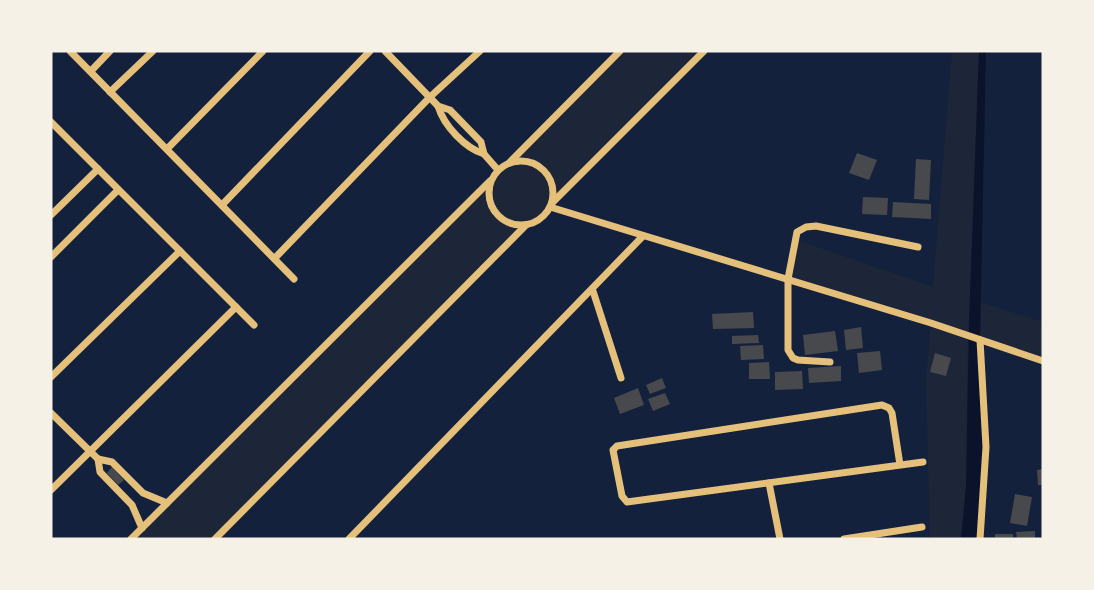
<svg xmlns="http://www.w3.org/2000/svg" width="1094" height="590" font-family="'Public Sans',sans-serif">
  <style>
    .green { fill: #1d2539 }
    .water { fill: #0b132b }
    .building { fill: #48494c }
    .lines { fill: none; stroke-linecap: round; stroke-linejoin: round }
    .minor { stroke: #e5c07b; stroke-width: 7 }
  </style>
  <rect width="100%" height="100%" fill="#14213d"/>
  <g class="green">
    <polygon points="620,51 704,51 542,217 526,225 215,539 131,539 491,181 498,170 510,162"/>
    <polygon points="952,51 979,51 970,299 1043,322 1043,361 968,336 966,486 961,539 930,539 926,379 931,323 790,280 794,239 933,287"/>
  </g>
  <polygon class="water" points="979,51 986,51 980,340 986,447 980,539 961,539 966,486 969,322"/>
  <g class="building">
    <polygon points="857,153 877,160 869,180 849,173"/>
    <polygon points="916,159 931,160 929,200 914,199"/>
    <polygon points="863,197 888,198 887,215 862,214"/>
    <polygon points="893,202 931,204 931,219 892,217"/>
    <polygon points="753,312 754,328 713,329 712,314"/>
    <polygon points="861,327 863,348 846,350 844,330"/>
    <polygon points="835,331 838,351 805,355 803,335"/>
    <polygon points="758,335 759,343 732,344 732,336"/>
    <polygon points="763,345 764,359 741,360 740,346"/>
    <polygon points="880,351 882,370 859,373 857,353"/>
    <polygon points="935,353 951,358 946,376 930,372"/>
    <polygon points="769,362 770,379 749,379 749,363"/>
    <polygon points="841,366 841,381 809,383 808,368"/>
    <polygon points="802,371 803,389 775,390 775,372"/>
    <polygon points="662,378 666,388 650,394 646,385"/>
    <polygon points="638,388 644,405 620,414 614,398"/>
    <polygon points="665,393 670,404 653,411 648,399"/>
    <polygon points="112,467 124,480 118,485 107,473"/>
    <polygon points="1043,469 1043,485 1038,485 1037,470"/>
    <polygon points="1015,494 1032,497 1027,526 1010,523"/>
    <polygon points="1035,531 1035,539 1017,539 1016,532"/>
    <rect x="995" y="534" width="18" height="5"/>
  </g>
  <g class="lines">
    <g class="minor">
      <polyline points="70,51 294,279"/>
      <polyline points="385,51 438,106 450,110 481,142 484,154 498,170"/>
      <polyline points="91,71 110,51"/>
      <polyline points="110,92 153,51"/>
      <path d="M438,106C444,126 465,148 484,154"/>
      <polyline points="51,122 254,325"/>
      <polyline points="167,149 263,51"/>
      <circle cx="521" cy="193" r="32"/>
      <polyline points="510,162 620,51"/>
      <polyline points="552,203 704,51"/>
      <polyline points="222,205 370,51"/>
      <polyline points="550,207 931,323 1043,361"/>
      <polyline points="51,215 98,169"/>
      <polyline points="51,257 118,190"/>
      <polyline points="275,258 430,97 480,51"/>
      <polyline points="593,291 621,378"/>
      <polyline points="830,362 798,360 793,358 788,350 788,279 797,232 806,227 816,226 918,247"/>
      <polyline points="51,377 180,251"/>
      <polyline points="51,413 98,459"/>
      <polyline points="98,459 112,462 143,493 167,503"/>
      <polyline points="98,459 100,472 132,505 142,528"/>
      <polyline points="900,465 892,413 889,408 882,405 617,446 613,450 622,496 627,502 923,462"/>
      <polyline points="769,483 780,539"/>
      <polyline points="51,490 236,307"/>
      <polyline points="131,539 490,181"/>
      <polyline points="215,539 526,225"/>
      <polyline points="349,539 643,236"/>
      <polyline points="844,539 922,527"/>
      <polyline points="980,539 986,447 980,340"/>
    </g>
  </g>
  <rect width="1094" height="590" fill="none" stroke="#f6f1e7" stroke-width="105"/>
</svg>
